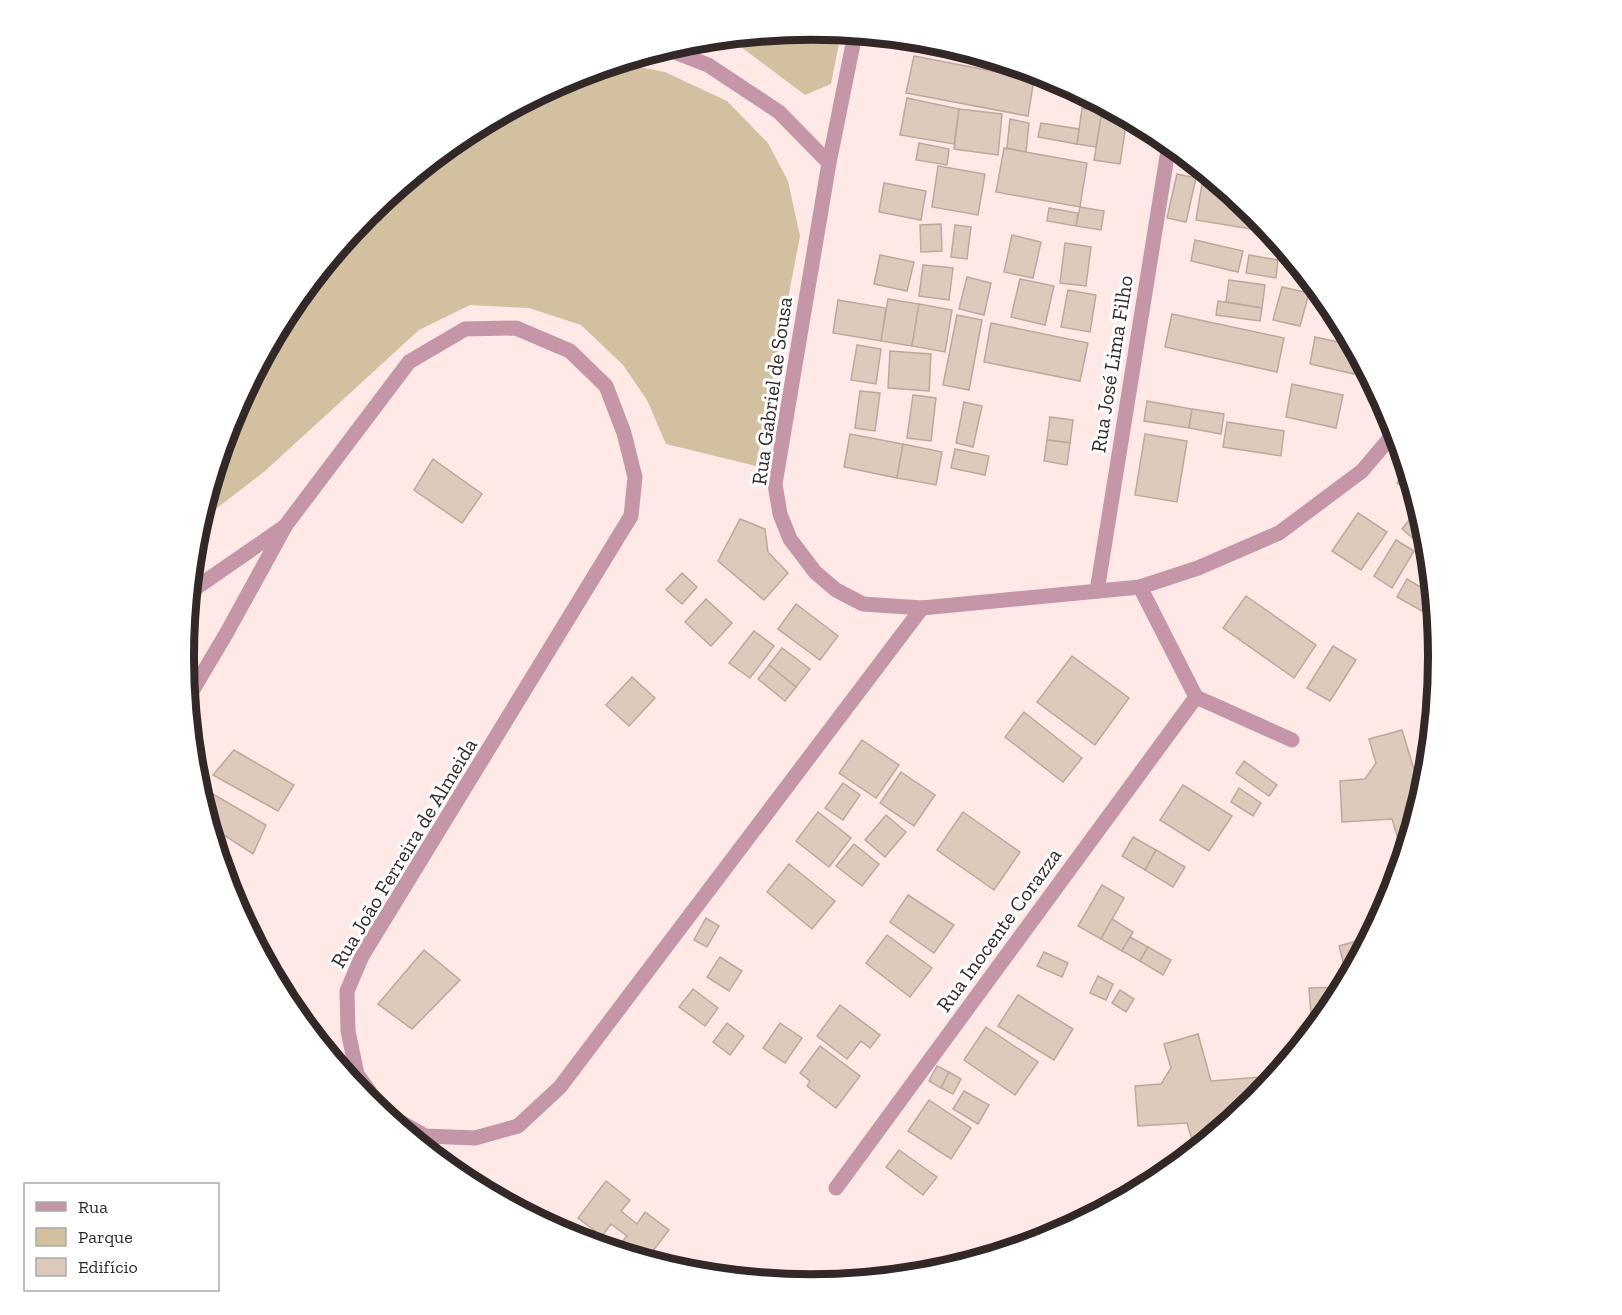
<svg xmlns="http://www.w3.org/2000/svg" width="1622" height="1315" font-family="'Zilla Slab',serif">
  <style>
    .green { fill: #d3c0a0 }
    .building { fill: #dec9bd; stroke: #bca89c; stroke-width: 1.5 }
    .lines { fill: none; stroke-linecap: round; stroke-linejoin: round }
    .minor { stroke: #c596a7; stroke-width: 15 }
    .labels { text-anchor: middle; stroke-width: 6; stroke-linejoin: round; paint-order: stroke }
    .street-label { font-size: 21px; fill: #322828; stroke: #fff }
    .rim { fill: none; stroke: #322828; stroke-width: 8 }
  </style>
  <rect width="100%" height="100%" fill="#fee9e7"/>
  <g class="green">
    <polygon points="811,30 841,33 831,84 805,95 729,38"/>
    <polygon points="619,63 665,72 727,101 768,143 788,181 800,236 756,466 666,444 647,400 623,365 581,325 529,308 470,305 419,330 265,471 199,522 231,417 289,309 368,214 463,136 571,78"/>
  </g>
  <g class="building">
    <polygon points="942,45 1017,67 940,55"/>
    <polygon points="914,56 1034,79 1028,116 906,93"/>
    <polygon points="907,98 959,109 954,144 900,135"/>
    <polygon points="1082,108 1102,112 1096,147 1077,144"/>
    <polygon points="959,109 1002,114 998,155 954,149"/>
    <polygon points="1102,112 1121,115 1127,118 1120,164 1094,160"/>
    <polygon points="1010,119 1029,123 1026,152 1007,148"/>
    <polygon points="1041,123 1079,129 1077,144 1038,137"/>
    <polygon points="919,143 949,149 947,165 916,160"/>
    <polygon points="1004,148 1087,163 1080,207 996,192"/>
    <polygon points="938,166 985,174 978,215 932,207"/>
    <polygon points="1177,174 1196,178 1186,222 1167,218"/>
    <polygon points="884,183 926,191 921,220 879,212"/>
    <polygon points="1202,184 1223,188 1255,214 1269,232 1196,220"/>
    <polygon points="1080,207 1104,211 1101,230 1076,226"/>
    <polygon points="1049,208 1078,213 1076,226 1047,221"/>
    <polygon points="941,224 942,251 921,252 920,225"/>
    <polygon points="955,225 971,227 967,259 951,257"/>
    <polygon points="1012,235 1041,242 1033,278 1004,272"/>
    <polygon points="1195,240 1243,251 1238,272 1191,261"/>
    <polygon points="1065,243 1091,247 1086,286 1060,283"/>
    <polygon points="880,255 914,262 907,291 874,284"/>
    <polygon points="1249,255 1278,260 1276,278 1246,273"/>
    <polygon points="923,265 953,268 949,300 919,296"/>
    <polygon points="967,277 991,283 984,315 959,309"/>
    <polygon points="1020,279 1054,286 1045,325 1011,317"/>
    <polygon points="1229,280 1265,285 1262,308 1226,302"/>
    <polygon points="1282,287 1309,293 1300,326 1273,320"/>
    <polygon points="1068,290 1096,295 1090,332 1061,327"/>
    <polygon points="888,299 919,304 912,346 881,341"/>
    <polygon points="1324,299 1333,309 1338,318 1320,313"/>
    <polygon points="838,300 886,308 881,341 833,333"/>
    <polygon points="1218,301 1262,308 1260,321 1216,315"/>
    <polygon points="919,304 952,310 945,352 912,346"/>
    <polygon points="1172,314 1284,338 1277,372 1165,347"/>
    <polygon points="957,315 982,320 969,390 943,385"/>
    <polygon points="991,323 1088,343 1080,381 984,362"/>
    <polygon points="1315,337 1352,345 1358,355 1354,374 1310,364"/>
    <polygon points="857,345 881,349 876,384 851,380"/>
    <polygon points="890,351 931,354 929,391 888,388"/>
    <polygon points="1292,384 1343,395 1336,428 1286,417"/>
    <polygon points="860,391 880,393 875,431 855,428"/>
    <polygon points="913,395 936,398 931,441 907,438"/>
    <polygon points="1147,401 1192,409 1189,428 1144,421"/>
    <polygon points="964,402 982,406 973,447 956,443"/>
    <polygon points="1192,409 1224,414 1221,434 1189,428"/>
    <polygon points="1050,417 1073,420 1070,443 1047,440"/>
    <polygon points="1227,422 1284,431 1281,456 1223,447"/>
    <polygon points="850,434 903,444 897,478 844,467"/>
    <polygon points="1145,434 1187,441 1177,502 1135,495"/>
    <polygon points="1047,440 1070,443 1067,465 1044,461"/>
    <polygon points="903,444 942,452 936,485 897,478"/>
    <polygon points="955,449 989,456 985,475 951,468"/>
    <polygon points="433,459 482,494 462,523 414,490"/>
    <polygon points="1406,468 1414,494 1397,483"/>
    <polygon points="1358,513 1387,532 1361,570 1332,551"/>
    <polygon points="1413,515 1422,522 1425,530 1416,541 1402,529"/>
    <polygon points="740,519 765,529 768,552 788,573 764,600 718,561"/>
    <polygon points="1396,540 1414,551 1392,588 1374,576"/>
    <polygon points="682,573 697,587 682,604 666,590"/>
    <polygon points="1407,579 1432,594 1422,611 1397,597"/>
    <polygon points="1246,596 1316,645 1294,678 1223,628"/>
    <polygon points="706,599 732,623 711,646 685,622"/>
    <polygon points="796,604 838,636 820,660 778,629"/>
    <polygon points="754,631 774,646 750,678 729,663"/>
    <polygon points="1333,646 1356,660 1330,701 1307,688"/>
    <polygon points="782,648 810,669 796,687 769,665"/>
    <polygon points="1072,656 1129,698 1095,745 1037,702"/>
    <polygon points="769,665 796,687 785,701 758,679"/>
    <polygon points="632,677 655,698 629,726 606,705"/>
    <polygon points="1024,712 1082,758 1063,782 1005,737"/>
    <polygon points="1402,730 1416,776 1427,776 1403,856 1392,819 1342,822 1340,781 1365,779 1376,763 1369,739"/>
    <polygon points="862,740 899,765 876,798 839,773"/>
    <polygon points="234,750 294,785 278,811 213,775"/>
    <polygon points="1244,761 1277,785 1269,796 1236,773"/>
    <polygon points="901,772 935,795 914,826 880,803"/>
    <polygon points="843,783 860,795 843,820 825,808"/>
    <polygon points="1183,785 1232,816 1209,851 1160,820"/>
    <polygon points="1239,788 1261,803 1253,816 1231,802"/>
    <polygon points="206,790 266,825 253,854 210,826 201,797"/>
    <polygon points="818,812 851,838 829,867 796,841"/>
    <polygon points="963,812 1020,852 994,890 937,850"/>
    <polygon points="886,815 906,832 885,857 865,840"/>
    <polygon points="1133,837 1156,850 1145,870 1122,856"/>
    <polygon points="854,844 879,864 862,886 836,866"/>
    <polygon points="1156,850 1185,867 1173,887 1145,870"/>
    <polygon points="789,864 835,901 812,929 767,892"/>
    <polygon points="1102,885 1124,898 1101,939 1078,926"/>
    <polygon points="908,895 954,925 934,953 890,922"/>
    <polygon points="706,918 719,926 707,947 694,940"/>
    <polygon points="1112,919 1133,932 1122,951 1101,939"/>
    <polygon points="887,935 932,968 910,997 866,963"/>
    <polygon points="1130,937 1148,947 1140,961 1122,951"/>
    <polygon points="1370,937 1344,986 1345,969 1339,946"/>
    <polygon points="1148,947 1171,960 1163,975 1140,961"/>
    <polygon points="424,950 460,980 412,1029 378,1004"/>
    <polygon points="1044,952 1068,963 1062,977 1037,966"/>
    <polygon points="720,957 742,971 729,991 707,977"/>
    <polygon points="1098,976 1113,984 1106,1000 1090,993"/>
    <polygon points="1343,987 1333,1006 1315,1028 1312,1028 1309,988"/>
    <polygon points="693,989 718,1008 705,1026 679,1007"/>
    <polygon points="1120,990 1134,999 1126,1012 1112,1003"/>
    <polygon points="1018,995 1073,1029 1054,1060 998,1026"/>
    <polygon points="840,1005 880,1035 870,1048 861,1041 847,1059 817,1036"/>
    <polygon points="727,1023 744,1036 730,1055 713,1042"/>
    <polygon points="780,1023 802,1038 785,1063 763,1048"/>
    <polygon points="986,1027 1038,1062 1015,1095 964,1060"/>
    <polygon points="1198,1034 1211,1081 1260,1077 1262,1093 1254,1101 1195,1150 1187,1123 1138,1126 1135,1086 1161,1084 1171,1068 1164,1044"/>
    <polygon points="820,1046 860,1076 836,1108 807,1086 810,1081 800,1073"/>
    <polygon points="937,1066 949,1072 941,1088 929,1081"/>
    <polygon points="949,1072 961,1079 953,1094 941,1088"/>
    <polygon points="964,1091 989,1105 978,1124 953,1109"/>
    <polygon points="929,1100 971,1128 951,1159 908,1131"/>
    <polygon points="899,1150 937,1177 923,1195 886,1167"/>
    <polygon points="606,1181 630,1200 621,1211 637,1224 645,1212 669,1230 646,1260 624,1253 617,1248 627,1236 611,1224 602,1236 578,1218"/>
  </g>
  <g class="lines">
    <g class="minor">
      <polyline points="855,34 829,163 775,484 780,514 790,539 815,572 836,590 863,604 922,608 1140,587 1198,568 1279,533 1362,471 1395,432"/>
      <polyline points="667,49 708,65 779,112 829,163"/>
      <polyline points="1097,591 1169,144"/>
      <polyline points="190,592 284,527"/>
      <polyline points="1196,697 1292,740"/>
      <polyline points="188,698 226,634 286,525 409,362 465,329 516,328 570,351 606,386 624,433 635,477 631,516 362,956 347,991 348,1031 357,1074 385,1113 425,1136 475,1138 518,1126 560,1087 922,608"/>
      <polyline points="836,1188 1196,697 1140,587"/>
    </g>
  </g>
  <g class="labels">
    <g class="street-label">
      <text transform="translate(1112 364) rotate(-81)" y="7">Rua José Lima Filho</text>
      <text transform="translate(772 391) rotate(-82)" y="7">Rua Gabriel de Sousa</text>
      <text transform="translate(404 853) rotate(-59)" y="7">Rua João Ferreira de Almeida</text>
      <text transform="translate(999 930) rotate(-54)" y="7">Rua Inocente Corazza</text>
    </g>
  </g>
  <path d="M0 0H1622V1315H0ZM194 657a617 617 0 1 1 1234 0a617 617 0 1 1-1234 0Z" fill="#fff" fill-rule="evenodd"/>
  <path class="rim" d="M194 657a617 617 0 1 1 1234 0a617 617 0 1 1-1234 0Z"/>
  <rect x="24" y="1183" width="195" height="108" fill="#ffffff" stroke="#ada9a9" stroke-width="1.5"/>
  <rect x="36" y="1202" width="30" height="9" fill="#c596a7" stroke="#ada9a9" stroke-width="1.5"/>
  <text x="78" y="1213" font-size="18" fill="#322828">Rua</text>
  <rect x="36" y="1228" width="30" height="18" fill="#d3c0a0" stroke="#ada9a9" stroke-width="1.5"/>
  <text x="78" y="1243" font-size="18" fill="#322828">Parque</text>
  <rect x="36" y="1258" width="30" height="18" fill="#dec9bd" stroke="#ada9a9" stroke-width="1.5"/>
  <text x="78" y="1273" font-size="18" fill="#322828">Edifício</text>
</svg>
